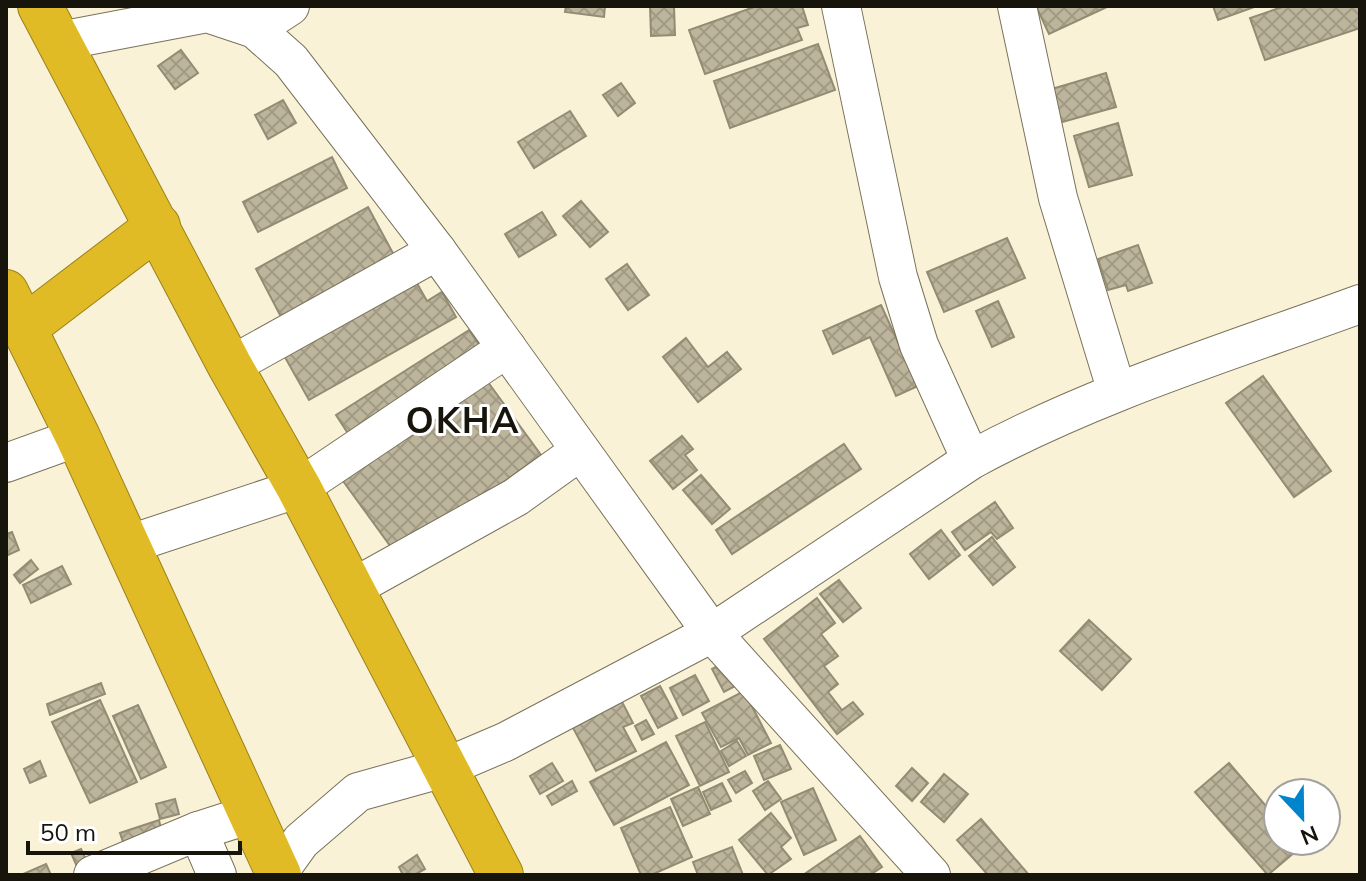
<svg xmlns="http://www.w3.org/2000/svg" width="1366" height="881" font-family="Mulish,sans-serif">
  <style>
    .building { fill: url(#building-cross-hatch); stroke: #938c74; stroke-width: 2 }
    .lines { fill: none; stroke-linecap: round; stroke-linejoin: round }
    .minor-casing { stroke: #79725b; stroke-width: 40 }
    .highway-casing { stroke: #9a811c; stroke-width: 46 }
    .minor { stroke: #fff; stroke-width: 38 }
    .highway { stroke: #e1bb25; stroke-width: 44 }
    .labels { text-anchor: middle; stroke-width: 6; stroke-linejoin: round; paint-order: stroke }
    .district-label { font-size: 36px; font-weight: bold; letter-spacing: 2px; fill: #17140b; stroke: #fff }
  </style>
  <defs>
    <pattern id="building-cross-hatch" width="8" height="8" patternUnits="userSpaceOnUse" patternTransform="scale(2)"><rect width="8" height="8" fill="#bcb49b"/><path d="M0 0l8 8M0 8l8-8" fill="none" stroke="#a19a84"/></pattern>
  </defs>
  <rect width="100%" height="100%" fill="#faf2d7"/>
  <g class="building">
    <polygon points="566,6 605,6 604,17 565,12"/>
    <polygon points="650,6 674,6 675,35 651,36"/>
    <polygon points="757,6 802,6 808,25 797,28 802,40 705,74 689,30"/>
    <polygon points="1036,6 1109,6 1049,34"/>
    <polygon points="1213,6 1257,6 1218,20"/>
    <polygon points="1285,6 1360,6 1360,28 1265,60 1250,18"/>
    <polygon points="818,44 835,90 730,128 714,81"/>
    <polygon points="181,50 198,73 175,89 158,66"/>
    <polygon points="1106,73 1116,107 1055,124 1045,91"/>
    <polygon points="621,83 635,103 618,116 603,95"/>
    <polygon points="283,100 296,123 268,139 255,115"/>
    <polygon points="570,111 586,136 534,168 518,142"/>
    <polygon points="1118,123 1132,175 1089,187 1074,136"/>
    <polygon points="332,157 347,188 258,232 243,202"/>
    <polygon points="581,201 608,232 590,247 563,216"/>
    <polygon points="368,207 394,255 281,317 256,269"/>
    <polygon points="542,212 556,235 519,257 505,234"/>
    <polygon points="1007,238 1025,278 944,312 927,272"/>
    <polygon points="1138,245 1152,283 1128,291 1126,285 1108,290 1098,259"/>
    <polygon points="627,264 649,295 628,310 606,279"/>
    <polygon points="414,278 427,301 442,292 456,317 309,400 282,352"/>
    <polygon points="998,301 1014,337 992,347 976,311"/>
    <polygon points="881,305 918,386 896,396 870,337 833,354 823,331"/>
    <polygon points="469,330 486,355 353,441 336,415"/>
    <polygon points="686,338 708,367 727,352 741,369 698,402 663,357"/>
    <polygon points="1263,376 1331,471 1294,497 1226,403"/>
    <polygon points="485,378 541,455 399,558 343,481"/>
    <polygon points="682,436 693,449 685,455 697,470 673,489 650,461"/>
    <polygon points="844,444 861,469 732,554 716,530"/>
    <polygon points="701,475 730,509 712,524 683,490"/>
    <polygon points="995,502 1013,528 997,539 991,532 965,550 952,532"/>
    <polygon points="941,530 960,555 929,579 910,554"/>
    <polygon points="12,532 19,550 6,556 6,534"/>
    <polygon points="992,537 1015,567 993,585 969,556"/>
    <polygon points="31,560 38,569 20,583 14,575"/>
    <polygon points="62,566 71,584 31,603 23,585"/>
    <polygon points="839,580 861,608 843,622 820,594"/>
    <polygon points="817,598 835,623 821,634 838,656 824,666 838,684 828,692 842,710 853,702 863,714 837,734 764,639"/>
    <polygon points="1089,620 1131,659 1102,690 1060,651"/>
    <polygon points="725,662 737,685 724,692 712,669"/>
    <polygon points="695,675 709,701 683,715 670,688"/>
    <polygon points="101,683 105,694 50,715 47,704"/>
    <polygon points="660,686 677,718 658,728 641,696"/>
    <polygon points="744,691 771,743 748,755 739,738 721,747 702,713"/>
    <polygon points="100,700 137,782 90,803 52,722"/>
    <polygon points="621,700 633,723 623,727 636,751 596,771 572,726"/>
    <polygon points="138,705 166,767 141,779 113,716"/>
    <polygon points="646,720 654,734 642,740 635,726"/>
    <polygon points="705,722 729,772 700,786 676,736"/>
    <polygon points="737,741 746,756 729,766 721,751"/>
    <polygon points="666,742 689,785 614,825 590,782"/>
    <polygon points="780,745 791,769 764,780 754,756"/>
    <polygon points="40,761 46,776 30,783 24,769"/>
    <polygon points="552,763 563,781 540,794 530,776"/>
    <polygon points="1229,763 1278,820 1278,841 1296,841 1301,847 1268,875 1195,792"/>
    <polygon points="912,768 928,783 912,801 896,786"/>
    <polygon points="745,771 752,783 736,793 728,780"/>
    <polygon points="944,774 968,794 944,822 921,802"/>
    <polygon points="572,781 577,791 552,805 547,796"/>
    <polygon points="768,781 781,799 765,810 753,791"/>
    <polygon points="722,783 731,801 711,810 703,792"/>
    <polygon points="698,787 710,814 683,826 671,799"/>
    <polygon points="813,788 836,840 804,855 781,802"/>
    <polygon points="175,799 179,814 160,819 156,804"/>
    <polygon points="670,807 692,857 651,875 641,875 621,828"/>
    <polygon points="771,813 791,838 781,847 791,859 768,875 739,840"/>
    <polygon points="981,819 1029,875 988,875 957,840"/>
    <polygon points="159,820 162,833 124,845 120,833"/>
    <polygon points="860,836 882,867 870,875 803,875"/>
    <polygon points="732,847 743,875 698,875 693,862"/>
    <polygon points="81,849 88,864 78,869 71,853"/>
    <polygon points="417,855 425,869 414,875 403,875 399,867"/>
    <polygon points="46,864 51,875 21,875"/>
  </g>
  <g class="lines">
    <g class="minor-casing">
      <g id="minor">
        <polyline points="841,6 898,277 919,345 971,460"/>
        <polyline points="1017,6 1058,198 1117,392"/>
        <polyline points="247,9 255,29 290,6"/>
        <polyline points="60,41 207,13 255,29 291,61 437,251 712,633 931,875"/>
        <polyline points="230,366 437,251"/>
        <polyline points="6,463 78,437"/>
        <polyline points="127,545 299,488 507,348"/>
        <polyline points="349,590 516,497 580,451"/>
        <polyline points="198,831 217,875"/>
        <path d="M278,873L301,841L358,792L444,768L505,742L712,633L971,460C1094,393 1229,352 1360,304"/>
        <polyline points="93,875 198,831 251,814"/>
      </g>
    </g>
    <g class="highway-casing">
      <g id="highway">
        <polyline points="40,6 230,366 299,488 501,875"/>
        <polyline points="6,292 78,437 279,875"/>
        <polyline points="24,328 158,226"/>
      </g>
    </g>
    <use href="#minor" class="minor"/>
    <use href="#highway" class="highway"/>
  </g>
  <g class="labels">
    <g class="district-label">
      <text x="463" y="433">OKHA</text>
    </g>
  </g>
  <rect width="1366" height="881" fill="none" stroke="#17140b" stroke-width="16"/>
  <g transform="translate(1302 817) rotate(158)"><circle r="38" fill="#ffffff" stroke="#a2a19d" stroke-width="2"/>
  <path d="M0-6L14 30L0 20L-14 30Z" fill="#0085cc"/>
  <text y="-12" font-size="22" font-weight="bold" text-anchor="middle" fill="#17140b">N</text>
  </g>
  <path d="M28 841v12h212v-12" fill="none" stroke="#17140b" stroke-width="4"/>
  <text x="40" y="841" font-size="24" fill="#17140b" stroke="#ffffff" stroke-width="6" paint-order="stroke">50 m</text>
</svg>
